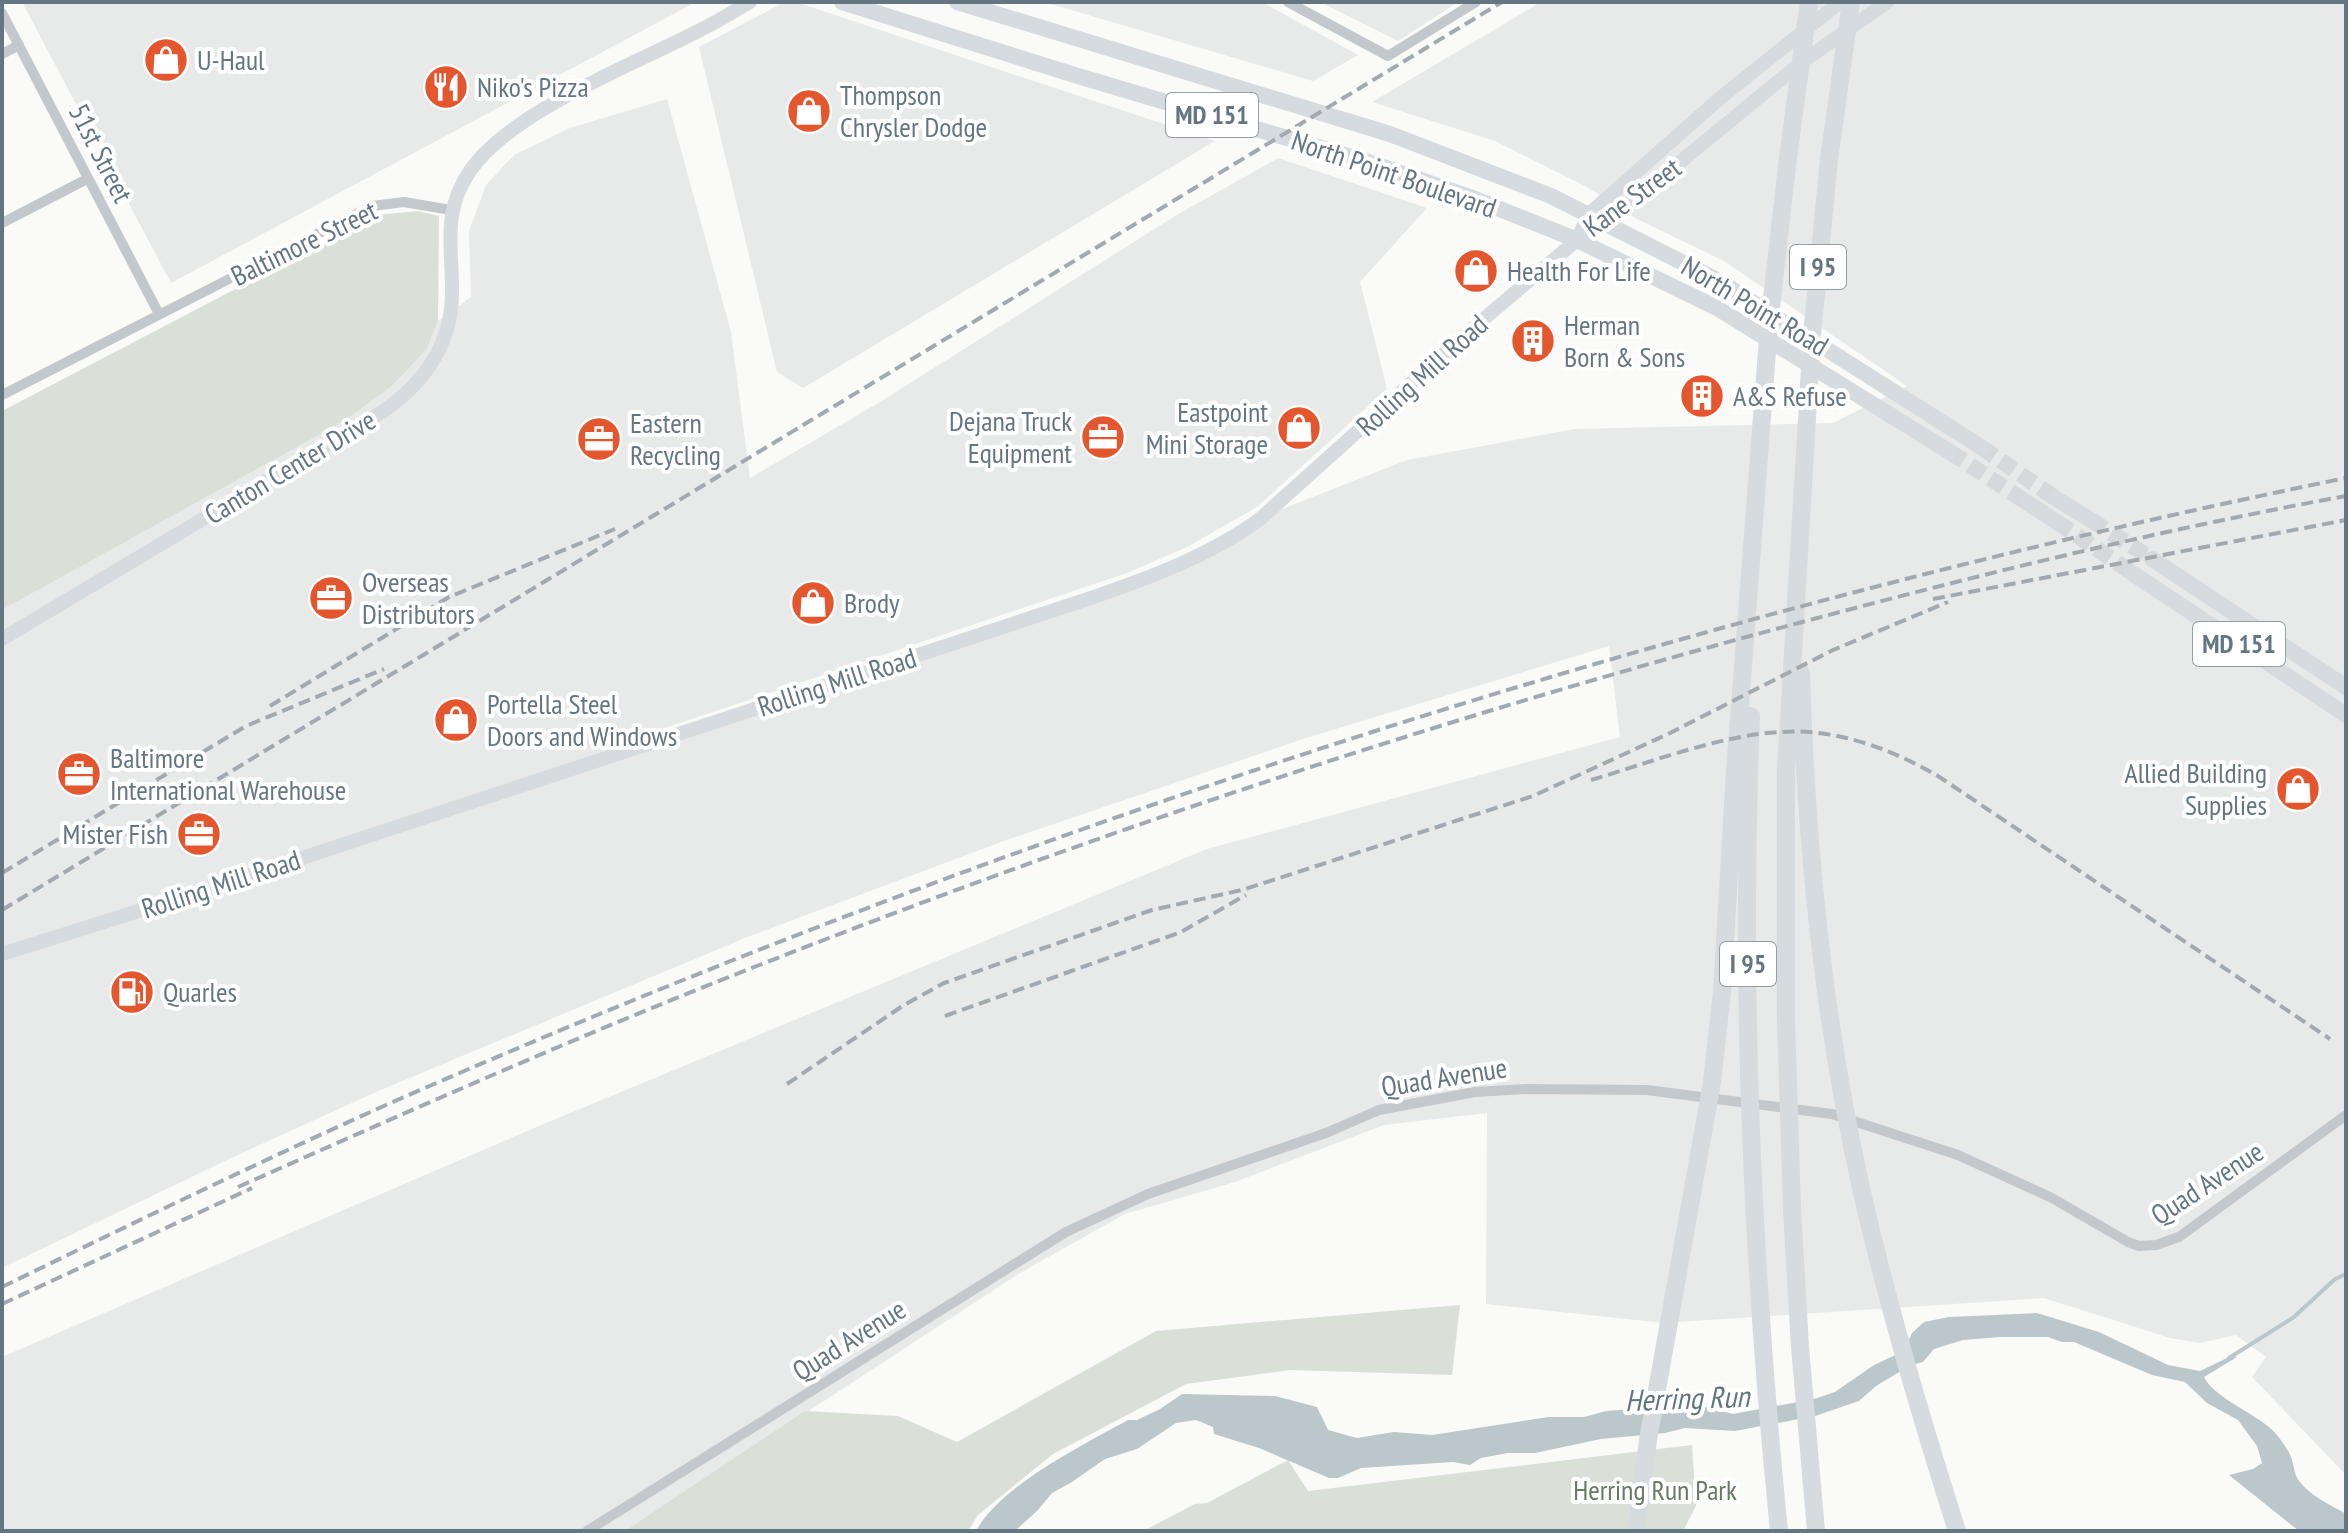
<svg xmlns="http://www.w3.org/2000/svg" width="2348" height="1533" font-family="'PT Sans Narrow',sans-serif">
  <style>
    .built { fill: #e8e9e9 }
    .green { fill: #dadfd7 }
    .water { fill: #bbc7cb }
    .lines { fill: none; stroke-linecap: round; stroke-linejoin: round }
    .stream { stroke: #bbc7cb; stroke-width: 4 }
    .primary-tunnel { stroke: #d5d9db; stroke-width: 16; stroke-dasharray: 16 8; stroke-linecap: butt }
    .street { stroke: #c3c8cc; stroke-width: 10 }
    .secondary { stroke: #d6dbdf; stroke-width: 14 }
    .primary { stroke: #d6dbdf; stroke-width: 16 }
    .highway { stroke: #d6dbdf; stroke-width: 18 }
    .rail { stroke: #a2aab0; stroke-width: 4; stroke-dasharray: 12 6; stroke-linecap: butt }
    .labels { text-anchor: middle; stroke-width: 8; stroke-linejoin: round; paint-order: stroke }
    .shield { fill: #fff; stroke: #939fa8; stroke-width: 2 }
    .shield-label { font-size: 26px; font-weight: bold; fill: #657683 }
    .poi-label { font-size: 28px; fill: #657683; stroke: #fff; text-anchor: start }
    .street-label { font-size: 28px; fill: #657683; stroke: #fff }
    .park-label { font-size: 28px; fill: #687a64; stroke: #fff }
    .water-label { font-size: 30px; font-style: italic; fill: #60757c; stroke: #fff }
  </style>
  <rect width="100%" height="100%" fill="#fafaf8"/>
  <g class="built">
    <polygon points="22,2 696,2 171,283"/>
    <polygon points="785,2 796,2 1215,141 803,388 777,372 699,47"/>
    <polygon points="1044,2 1262,2 1358,55 1313,81"/>
    <polygon points="1320,2 1458,2 1398,41"/>
    <polygon points="1541,2 2346,2 2346,1475 2252,1377 2266,1357 2236,1335 2200,1343 2170,1338 2044,1298 1664,1323 1486,1304 1487,1113 1384,1125 1235,1182 1125,1214 1020,1273 625,1531 2,1531 2,1357 546,1123 1207,849 1620,737 1609,646 1306,738 1001,842 750,936 376,1092 229,1159 2,1268 2,610 346,420 393,385 427,349 438,321 471,297 469,231 486,185 514,155 570,128 667,99 731,332 750,478 880,402 1175,216 1278,158 1427,208 1360,282 1387,389 1257,507 1189,546 1127,573 620,743 521,791 1086,606 1277,511 1407,460 1574,429 1833,423 1907,386 1724,261 1635,218 1587,187 1495,141 1372,102"/>
  </g>
  <g class="green">
    <polygon points="418,211 439,216 438,321 427,349 393,385 346,420 2,610 2,411 377,215"/>
    <polygon points="1460,1305 1452,1375 1290,1370 1186,1384 1053,1454 978,1515 968,1531 625,1531 805,1411 898,1416 957,1442 1156,1331"/>
    <polygon points="1692,1445 1696,1506 1683,1531 1143,1531 1195,1504 1207,1503 1288,1460 1308,1491"/>
  </g>
  <path class="water" d="M2037,1313L2099,1332L2168,1365L2200,1371L2229,1357H2237L2204,1377C2213,1396 2251,1412 2269,1427C2277,1434 2287,1447 2291,1457C2294,1465 2294,1475 2299,1481C2310,1496 2331,1505 2346,1514V1531H2299L2229,1475L2253,1469L2262,1463L2257,1446L2238,1420L2207,1403L2185,1382L2152,1375L2074,1342H2062L2048,1337H2000L1963,1340L1934,1349L1923,1362L1911,1365L1876,1386L1859,1401L1815,1416L1735,1431L1685,1428L1665,1433L1601,1439L1535,1453H1508L1481,1458L1470,1465L1453,1462L1361,1468L1338,1478H1329L1259,1448L1214,1434L1213,1427L1196,1420L1176,1423L1137,1449L1105,1459L1072,1482L1052,1493L1038,1510L1015,1531H976C1000,1486 1083,1445 1128,1420H1137L1160,1409L1182,1394L1275,1396L1317,1407L1328,1430L1357,1438L1394,1432L1432,1435L1549,1417H1584L1606,1411L1661,1407H1705L1733,1414L1814,1399L1835,1392L1874,1365L1904,1351L1912,1333L1924,1322L1949,1317Z"/>
  <g class="lines">
    <polyline class="stream" points="2229,1358 2294,1317 2335,1279 2346,1274"/>
    <g class="primary-tunnel">
      <polyline points="1981,447 2055,498"/>
      <polyline points="1950,452 2026,502"/>
      <polyline points="2091,520 2152,559"/>
      <polyline points="2057,522 2132,573"/>
    </g>
    <g class="street">
      <polyline points="1288,2 1388,56 1476,2"/>
      <polyline points="2,13 159,314"/>
      <polyline points="2,54 19,45"/>
      <polyline points="2,223 87,179"/>
      <polyline points="2,395 372,206 404,202 451,210"/>
      <polyline points="587,1531 1066,1232 1148,1194 1326,1133 1379,1110 1475,1092 1527,1089 1647,1090 1832,1114 1958,1155 2052,1198 2128,1242 2139,1246 2156,1245 2179,1237 2346,1115"/>
    </g>
    <g class="secondary">
      <polyline points="1577,240 1589,214 1719,99 1840,2"/>
      <path d="M2,639L374,417C418,390 451,350 452,295C453,248 441,213 470,171C512,110 636,64 702,29C719,21 734,11 750,2"/>
      <path d="M2,954L199,892L1085,600C1146,579 1208,557 1260,519L1466,334L1577,240L1607,222L1802,62L1887,2"/>
    </g>
    <g class="primary">
      <polyline points="842,2 1078,76 1378,165 1470,197 1577,240 1717,308 1950,452"/>
      <polyline points="957,2 1390,134 1551,196 1719,281 1981,447"/>
      <polyline points="2055,498 2091,520"/>
      <polyline points="2026,502 2057,522"/>
      <polyline points="2152,559 2346,687"/>
      <polyline points="2132,573 2346,715"/>
    </g>
    <g class="highway">
      <path d="M1801,673C1806,848 1824,1026 1863,1197C1889,1310 1922,1421 1957,1531"/>
      <path d="M1751,716C1740,985 1752,1263 1779,1531"/>
      <polyline points="1636,1531 1648,1440 1712,1082 1722,992 1735,771 1769,325 1788,157 1809,2"/>
      <polyline points="1816,1531 1800,1347 1792,1209 1786,1018 1786,770 1812,335 1829,159 1851,2"/>
    </g>
    <g class="rail">
      <polyline points="1933,599 2346,520"/>
      <polyline points="270,706 449,597 615,529"/>
      <path d="M1591,780C1649,763 1720,735 1781,732C1836,728 1891,749 1938,776L2330,1039"/>
      <polyline points="2,873 246,726 384,669"/>
      <polyline points="2,910 1502,2"/>
      <polyline points="945,1016 1181,932 1246,895"/>
      <polyline points="787,1084 904,1005 944,983 1152,910 1242,890 1533,796 1668,734 1833,650 1948,602"/>
      <path d="M238,1187C411,1110 585,1033 762,964C1098,832 1442,718 1791,625C1974,576 2159,530 2346,496"/>
      <path d="M2,1287C129,1225 257,1163 386,1105C1014,829 1673,615 2346,478"/>
      <polyline points="2,1304 252,1188"/>
    </g>
  </g>
  <defs>
    <g id="shop-disc" transform="scale(2.3)"><circle r="9.5" fill="#e4572e" stroke="#fff"/><path d="M-5-2.5h2.3a2.7 3.5 0 0 1 5.4 0H5L5.5 6h-11ZM-1.5-2.5h3a1.5 2.3 0 0 0-3 0Z" fill="#fff"/></g>
    <g id="restaurant-disc" transform="scale(2.3)"><circle r="9.5" fill="#e4572e" stroke="#fff"/><path d="M-5-6h1v4h1v-4h1v4h1v-4h1v5L-1.5 .5V6h-2V.5L-5-1ZM5-6V6H3V1.5H1.5Q1.5-4 5-6Z" fill="#fff"/></g>
    <g id="building-disc" transform="scale(2.3)"><circle r="9.5" fill="#e4572e" stroke="#fff"/><path d="M-4-6H4V6H1V3H-1V6H-4ZM-2.5-4.3h1.7v1.8h-1.7ZM.8-4.3h1.7v1.8H.8ZM-2.5-1h1.7V.8h-1.7ZM.8-1h1.7V.8H.8Z" fill="#fff"/></g>
    <g id="office-disc" transform="scale(2.3)"><circle r="9.5" fill="#e4572e" stroke="#fff"/><path d="M-6-3h4V-5.5h4V-3h4V5H-6ZM-1-4.5V-3h2v-1.5ZM-6 0V1H6V0Z" fill="#fff"/></g>
    <g id="fuel-disc" transform="scale(2.3)"><circle r="9.5" fill="#e4572e" stroke="#fff"/><path d="M-5.5-6h7V0h2V4h1.3V-2.5L3-4.5l.8-.8L6-3V5H2.5V1h-1V6h-7ZM-4.2-4.7v3.2H.2V-4.7Z" fill="#fff"/></g>
  </defs>
  <g fill-rule="evenodd">
    <use href="#shop-disc" x="166" y="60"/>
    <use href="#restaurant-disc" x="446" y="87"/>
    <use href="#shop-disc" x="809" y="111"/>
    <use href="#shop-disc" x="1476" y="271"/>
    <use href="#building-disc" x="1533" y="341"/>
    <use href="#building-disc" x="1702" y="396"/>
    <use href="#shop-disc" x="1299" y="428"/>
    <use href="#office-disc" x="1103" y="437"/>
    <use href="#office-disc" x="599" y="439"/>
    <use href="#office-disc" x="331" y="598"/>
    <use href="#shop-disc" x="813" y="603"/>
    <use href="#shop-disc" x="456" y="720"/>
    <use href="#office-disc" x="79" y="774"/>
    <use href="#shop-disc" x="2298" y="789"/>
    <use href="#office-disc" x="199" y="834"/>
    <use href="#fuel-disc" x="132" y="992"/>
  </g>
  <g class="labels">
    <g class="shield">
      <rect x="1166" y="93" width="92" height="44" rx="6"/>
      <rect x="1790" y="245" width="56" height="44" rx="6"/>
      <rect x="2193" y="622" width="92" height="44" rx="6"/>
      <rect x="1720" y="942" width="56" height="44" rx="6"/>
    </g>
    <g class="shield-label">
      <text x="1212" y="124">MD 151</text>
      <text x="1818" y="276">I 95</text>
      <text x="2239" y="653">MD 151</text>
      <text x="1748" y="973">I 95</text>
    </g>
    <g class="poi-label">
      <text x="197" y="70">U-Haul</text>
      <text x="477" y="97">Niko's Pizza</text>
      <text x="840" y="105">Thompson<tspan x="840" dy="32">Chrysler Dodge</tspan></text>
      <text x="1507" y="281">Health For Life</text>
      <text x="1564" y="335">Herman<tspan x="1564" dy="32">Born &amp; Sons</tspan></text>
      <text x="1733" y="406">A&amp;S Refuse</text>
      <text x="1268" y="422" text-anchor="end">Eastpoint<tspan x="1268" dy="32">Mini Storage</tspan></text>
      <text x="1072" y="431" text-anchor="end">Dejana Truck<tspan x="1072" dy="32">Equipment</tspan></text>
      <text x="630" y="433">Eastern<tspan x="630" dy="32">Recycling</tspan></text>
      <text x="362" y="592">Overseas<tspan x="362" dy="32">Distributors</tspan></text>
      <text x="844" y="613">Brody</text>
      <text x="487" y="714">Portella Steel<tspan x="487" dy="32">Doors and Windows</tspan></text>
      <text x="110" y="768">Baltimore<tspan x="110" dy="32">International Warehouse</tspan></text>
      <text x="2267" y="783" text-anchor="end">Allied Building<tspan x="2267" dy="32">Supplies</tspan></text>
      <text x="168" y="844" text-anchor="end">Mister Fish</text>
      <text x="163" y="1002">Quarles</text>
    </g>
    <g class="street-label">
      <text transform="translate(101 153) rotate(63)" y="10">51st Street</text>
      <text transform="translate(1394 174) rotate(19)" y="10">North Point Boulevard</text>
      <text transform="translate(1632 197) rotate(-36)" y="10">Kane Street</text>
      <text transform="translate(304 243) rotate(-26)" y="10">Baltimore Street</text>
      <text transform="translate(1755 306) rotate(31)" y="10">North Point Road</text>
      <text transform="translate(1422 375) rotate(-42)" y="10">Rolling Mill Road</text>
      <text transform="translate(290 467) rotate(-31)" y="10">Canton Center Drive</text>
      <text transform="translate(837 682) rotate(-18)" y="10">Rolling Mill Road</text>
      <text transform="translate(221 884) rotate(-18)" y="10">Rolling Mill Road</text>
      <text transform="translate(1444 1077) rotate(-9)" y="10">Quad Avenue</text>
      <text transform="translate(2207 1183) rotate(-33)" y="10">Quad Avenue</text>
      <text transform="translate(849 1340) rotate(-32)" y="10">Quad Avenue</text>
    </g>
    <g class="park-label">
      <text x="1655" y="1500">Herring Run Park</text>
    </g>
    <g class="water-label">
      <text transform="translate(1687 1399) rotate(-2)" y="10">Herring Run</text>
    </g>
  </g>
  <rect width="2348" height="1533" fill="none" stroke="#657683" stroke-width="8"/>
</svg>
